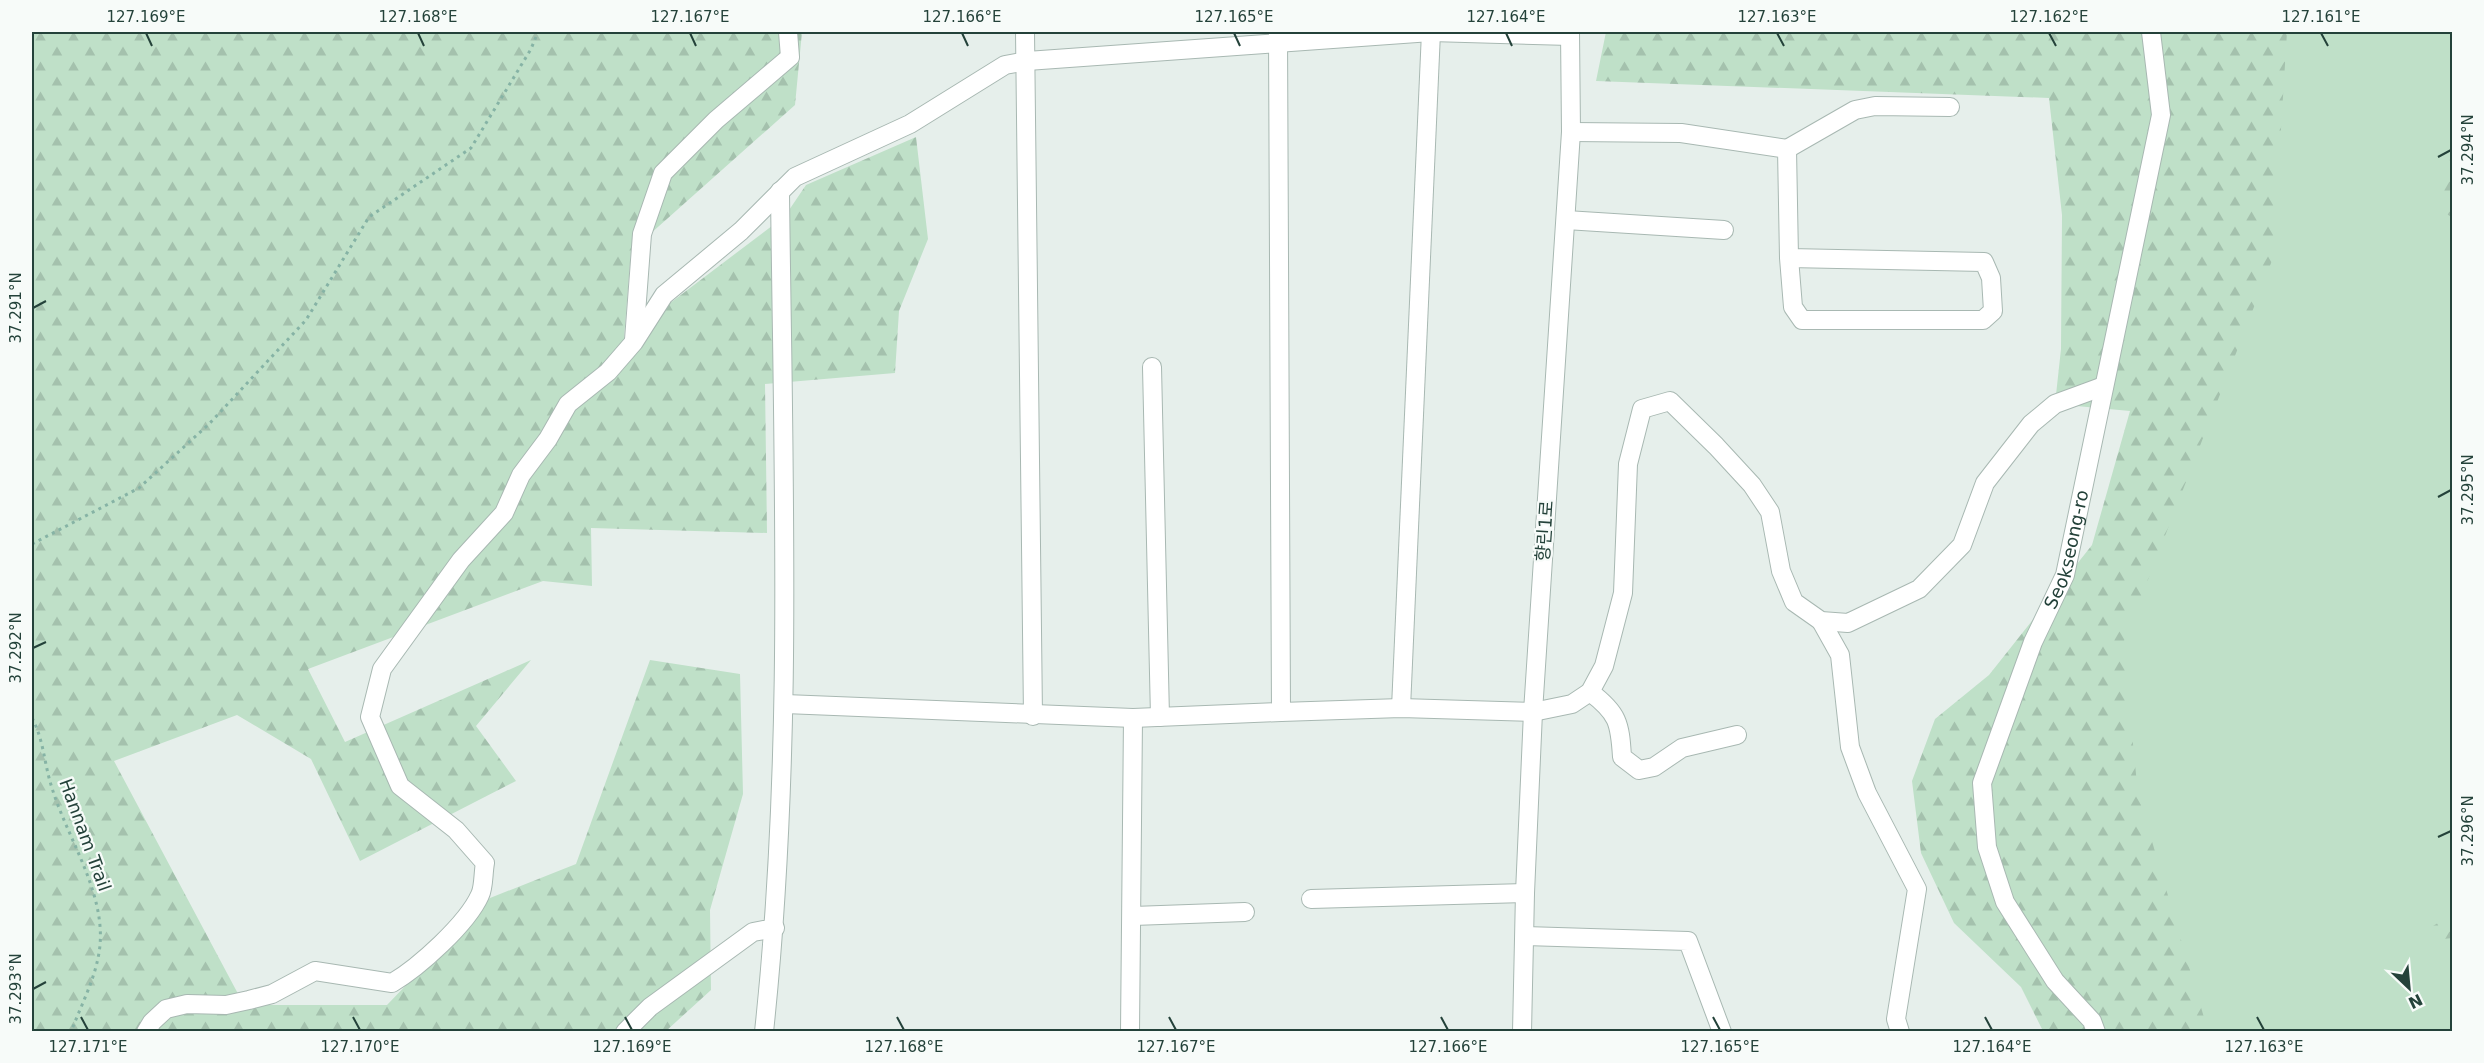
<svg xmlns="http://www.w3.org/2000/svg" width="2484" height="1063" font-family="'DejaVu Sans','Noto Sans KR',sans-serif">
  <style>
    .green { fill: #bfe0c8 }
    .forest { fill: url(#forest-firs) }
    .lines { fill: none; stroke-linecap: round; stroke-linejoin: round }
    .minor-casing { stroke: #a8b8b2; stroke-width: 20 }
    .path { stroke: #86b3a5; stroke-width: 3; stroke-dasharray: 3 4.5; stroke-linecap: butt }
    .minor { stroke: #fff; stroke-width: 18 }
    .ticks { fill: none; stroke: #24423a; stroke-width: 2 }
    .labels { text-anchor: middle; stroke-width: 4.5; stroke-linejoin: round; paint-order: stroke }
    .street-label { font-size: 18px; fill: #24423a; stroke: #f7fbf9 }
    .neatline { fill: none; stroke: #24423a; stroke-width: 2 }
    .ticks-label { font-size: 15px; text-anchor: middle; fill: #24423a }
  </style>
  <defs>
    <pattern id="forest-firs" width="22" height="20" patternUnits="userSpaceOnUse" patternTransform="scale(1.5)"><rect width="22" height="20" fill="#bfe0c8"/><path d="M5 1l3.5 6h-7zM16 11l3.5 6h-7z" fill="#a4c1ad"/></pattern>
  </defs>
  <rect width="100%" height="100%" fill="#e6efeb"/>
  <polygon class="green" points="2280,32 2452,32 2452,1031 2205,1031 2124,791 2117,658"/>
  <g class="forest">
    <polygon points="32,32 802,32 795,105 631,251 624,338 785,216 806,185 916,137 928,239 899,311 895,373 765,384 767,533 591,528 592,586 543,581 308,669 345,742 531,660 476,726 516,781 360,861 311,759 237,715 114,761 244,1005 387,1005 490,898 576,864 650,660 740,674 743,794 710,910 711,990 666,1031 32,1031"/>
    <polygon points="1606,32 2287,32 2273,258 2123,644 2138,794 2208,1031 2043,1031 2021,987 1954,923 1921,853 1912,781 1935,719 1989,675 2092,545 2130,411 2055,404 2061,349 2062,215 2049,98 1596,81"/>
    <polygon points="2452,150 2452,217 2451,217 2439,208"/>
    <polygon points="2452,914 2452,938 2435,940 2430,934 2433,926"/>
  </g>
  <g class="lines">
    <g class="minor-casing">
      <g id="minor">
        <polyline points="1025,32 1033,716"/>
        <polyline points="1278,32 1281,712 1401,708 1533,712 1572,704 1590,692 1604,666 1623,593 1628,464 1642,409 1670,401 1716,446 1752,485 1770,512 1781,571 1794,602 1821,621 1848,623 1919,589 1962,545 1985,483 2031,424 2055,404 2104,386"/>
        <polyline points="1571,132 1681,133 1787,149 1789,258 1984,262 1991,278 1993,311 1983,320 1802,320 1793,307 1789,258"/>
        <polyline points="1787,149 1855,110 1875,106 1950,107"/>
        <polyline points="1566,220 1724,230"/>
        <polyline points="634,340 642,234 663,173 716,120 790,57 788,32"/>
        <polyline points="1152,367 1160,717"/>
        <polyline points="1821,621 1840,655 1850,747 1867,793 1917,889 1896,1019 1900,1032"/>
        <path d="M1590,692C1618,713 1620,723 1622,757L1639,770L1654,767L1682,748L1737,735"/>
        <polyline points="785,704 1133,718 1281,712"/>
        <polyline points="1401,708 1431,32"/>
        <polyline points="1311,899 1525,893"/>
        <polyline points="1133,916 1245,912"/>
        <polyline points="1525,936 1688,941 1722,1032"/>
        <path d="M146,1032L152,1022L166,1009L187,1004L226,1005L249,1000L272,994L315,971L392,983C419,967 467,924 480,895C484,887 483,873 485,863L456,830L400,786L370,717L382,669L461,560L504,513L521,475L548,439L568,404L608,372L634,342L664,295L741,231L795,177L910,124L1005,65L1027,61L1431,32L1570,36"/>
        <polyline points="625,1032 650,1007 753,932 775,928"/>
        <path d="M764,1032C794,752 783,471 780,191"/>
        <polyline points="1130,1032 1133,718"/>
        <polyline points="1522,1032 1525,893 1533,712 1571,132 1570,32"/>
        <path id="s1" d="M2096,1032L2092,1021L2055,981L2005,902L1987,847L1982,783L2033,642L2065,575L2161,115L2151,32"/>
      </g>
    </g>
    <g class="path">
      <polyline points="32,544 139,488 209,424 306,320 369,217 471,148 531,49 538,32"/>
      <path d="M32,718C44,740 44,764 52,788C68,841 111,900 98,958C93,983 80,1008 71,1032"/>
    </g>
    <use href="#minor" class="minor"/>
  </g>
  <path class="ticks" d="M146,33L152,46M418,33L424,46M690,33L696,46M962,33L968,46M1234,33L1240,46M1506,33L1512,46M1777,33L1784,46M2049,33L2056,46M2321,33L2328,46M2438,157L2451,150M33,308L46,301M2438,497L2451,490M33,648L46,642M2438,837L2451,831M33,989L46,982M81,1017L88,1030M353,1017L360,1030M625,1017L632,1030M897,1017L904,1030M1169,1017L1176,1030M1441,1017L1448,1030M1713,1017L1720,1030M1985,1017L1992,1030M2257,1017L2264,1030"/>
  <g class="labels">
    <g class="street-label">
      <text transform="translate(1545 531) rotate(-86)" y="6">향린1로</text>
      <text dy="6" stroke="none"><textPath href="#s1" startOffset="531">Seokseong-ro</textPath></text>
      <text transform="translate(85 835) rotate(70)" y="6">Hannam Trail</text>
    </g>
  </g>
  <rect width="2484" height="1063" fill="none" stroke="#f7fbf9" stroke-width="66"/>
  <g transform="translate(2409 988) rotate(154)" stroke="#f7fbf9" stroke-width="4.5" paint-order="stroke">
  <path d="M0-4.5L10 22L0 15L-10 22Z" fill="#24423a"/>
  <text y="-9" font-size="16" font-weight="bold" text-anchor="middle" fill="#24423a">N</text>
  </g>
  <rect x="33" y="33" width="2418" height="997" class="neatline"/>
  <g class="ticks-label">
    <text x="146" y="22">127.169°E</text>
    <text x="418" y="22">127.168°E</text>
    <text x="690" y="22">127.167°E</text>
    <text x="962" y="22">127.166°E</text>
    <text x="1234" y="22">127.165°E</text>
    <text x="1506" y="22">127.164°E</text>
    <text x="1777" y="22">127.163°E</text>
    <text x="2049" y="22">127.162°E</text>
    <text x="2321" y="22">127.161°E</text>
    <text transform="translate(2468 150) rotate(-90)" y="5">37.294°N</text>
    <text transform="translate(16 308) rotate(-90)" y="5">37.291°N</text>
    <text transform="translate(2468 490) rotate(-90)" y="5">37.295°N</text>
    <text transform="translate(16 648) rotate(-90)" y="5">37.292°N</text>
    <text transform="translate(2468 831) rotate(-90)" y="5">37.296°N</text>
    <text transform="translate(16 989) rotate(-90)" y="5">37.293°N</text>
    <text x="88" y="1052">127.171°E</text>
    <text x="360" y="1052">127.170°E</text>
    <text x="632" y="1052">127.169°E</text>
    <text x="904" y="1052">127.168°E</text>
    <text x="1176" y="1052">127.167°E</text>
    <text x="1448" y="1052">127.166°E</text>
    <text x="1720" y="1052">127.165°E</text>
    <text x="1992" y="1052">127.164°E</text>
    <text x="2264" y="1052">127.163°E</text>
  </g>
</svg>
